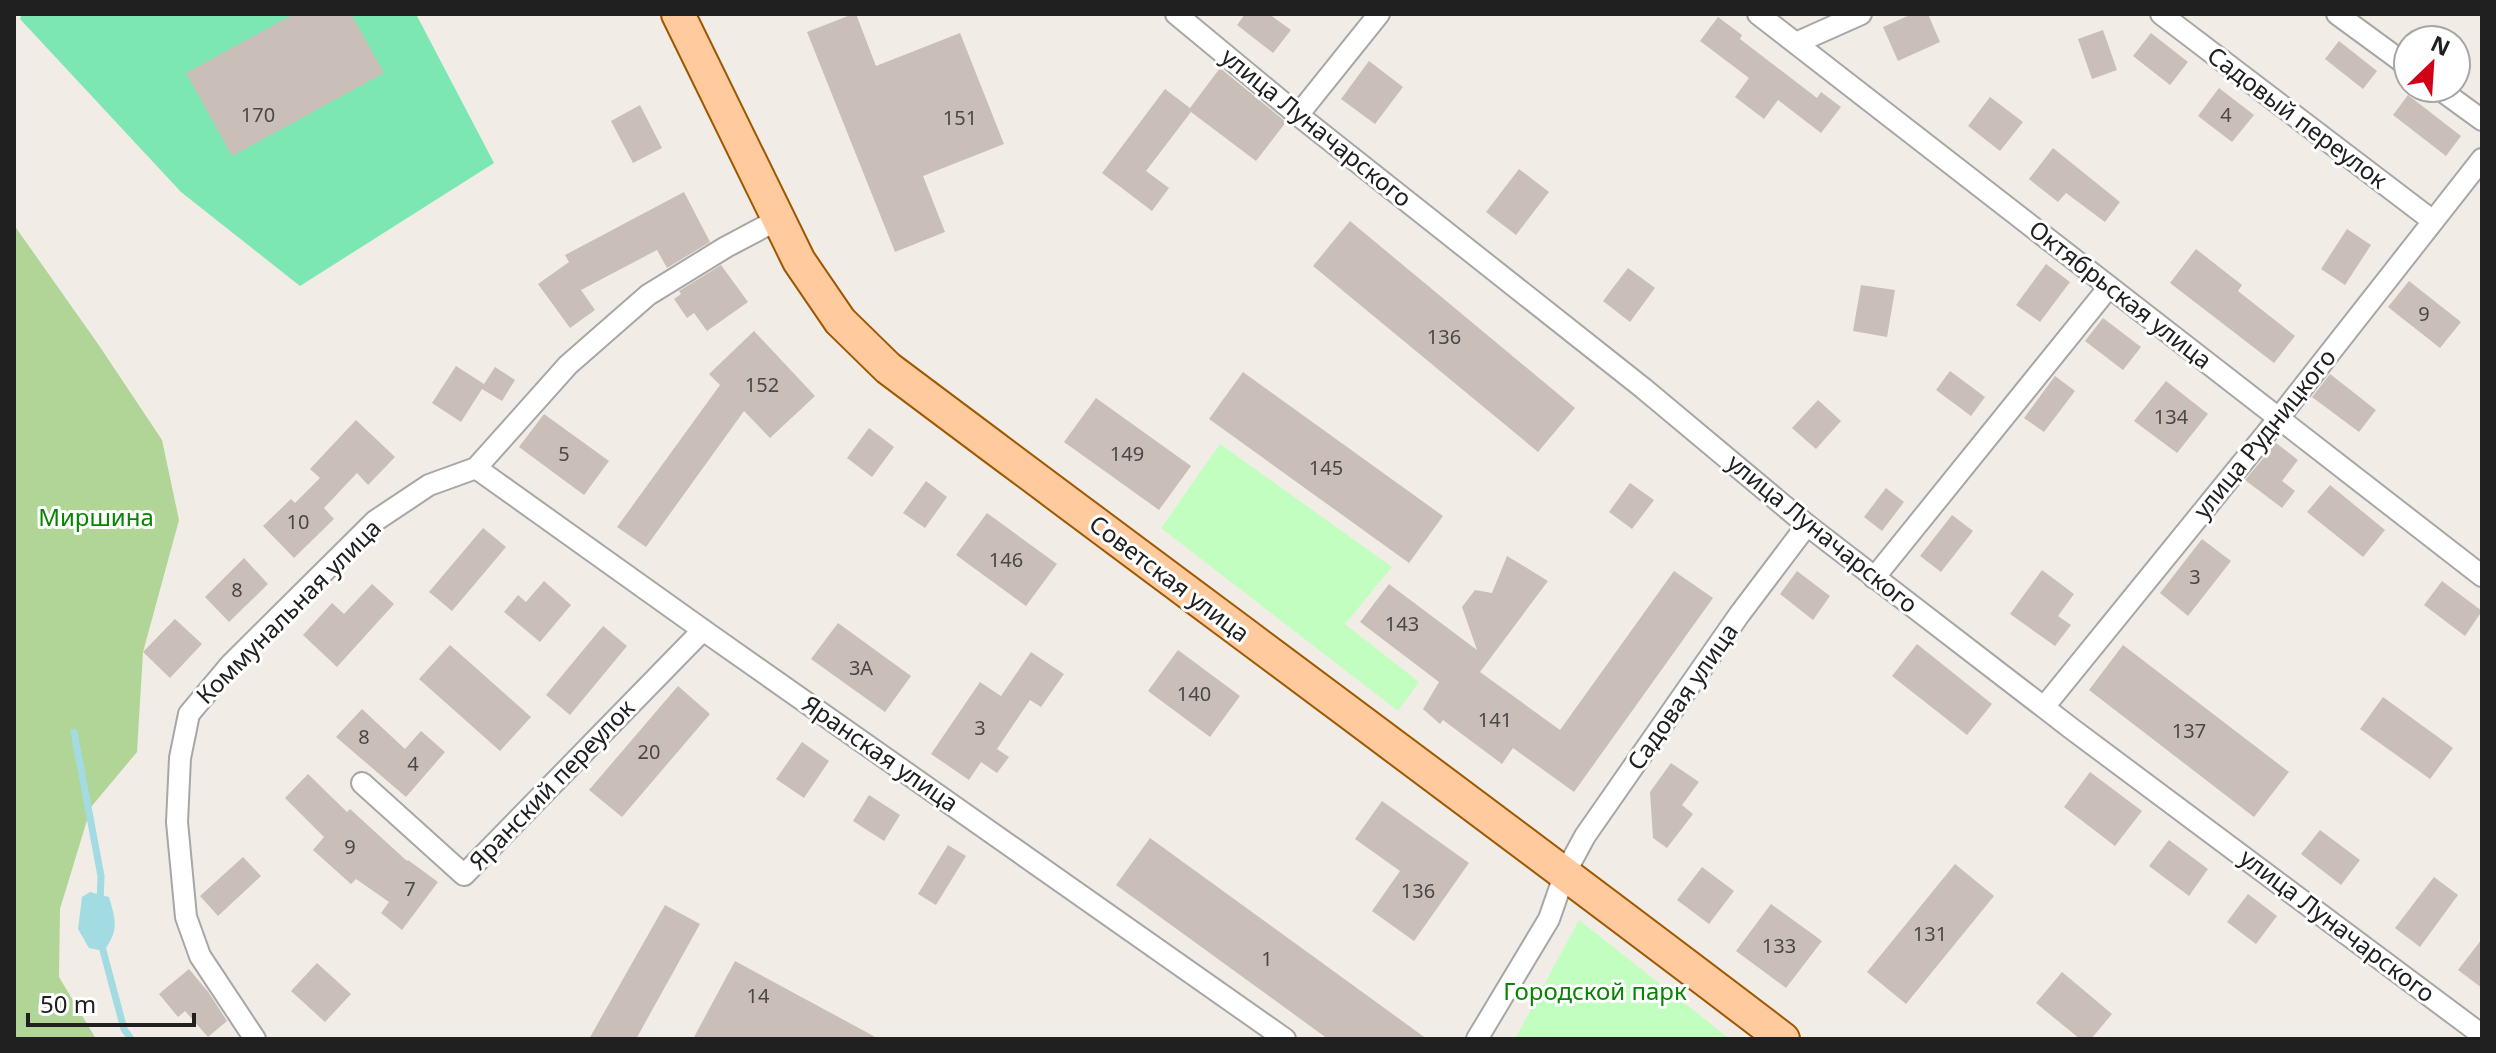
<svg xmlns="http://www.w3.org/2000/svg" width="2496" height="1053" font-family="'Noto Sans',sans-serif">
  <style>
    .forest { fill: #b0d597 }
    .park { fill: #c2fec0 }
    .pitch { fill: #7de7b3 }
    .water { fill: #a3dbe3 }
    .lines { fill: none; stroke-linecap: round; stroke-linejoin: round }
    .stream { stroke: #a3dbe3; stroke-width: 7 }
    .building { fill: #cabeb9 }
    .street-casing { stroke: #a7a7a7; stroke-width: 24 }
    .primary-casing { stroke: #9d5800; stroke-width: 36 }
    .street { stroke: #fff; stroke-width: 20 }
    .primary { stroke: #ffca9e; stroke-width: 32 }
    .labels { text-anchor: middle; stroke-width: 6; stroke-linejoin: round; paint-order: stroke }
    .number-label { font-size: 20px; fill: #4a4846 }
    .street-label { font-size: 24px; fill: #202020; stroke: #fff }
    .park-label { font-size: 24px; fill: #068502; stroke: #fff }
  </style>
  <rect width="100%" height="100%" fill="#f2ece6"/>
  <polygon class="forest" points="14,225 98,344 162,440 179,520 143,652 137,752 91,807 60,909 59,977 96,1039 14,1039"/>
  <g class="park">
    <polygon points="1220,444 1392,567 1345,624 1419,682 1398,711 1161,528"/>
    <polygon points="1579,920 1730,1039 1515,1039"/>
  </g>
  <polygon class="pitch" points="22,14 416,14 494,163 300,286 181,192 20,19"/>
  <path class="water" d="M90,892L109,897C116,921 119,930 104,951L89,948L78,929L82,897Z"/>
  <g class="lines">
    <g class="stream">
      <polyline points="74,732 101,876 100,903"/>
      <polyline points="101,943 124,1029 131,1039"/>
    </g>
  </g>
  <g class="building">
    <polygon points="294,14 351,14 384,73 232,156 186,73"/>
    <polygon points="853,14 856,14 876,66 960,33 1004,144 923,176 945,232 895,252 807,32"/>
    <polygon points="1245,14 1269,14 1291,30 1273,53 1237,25"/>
    <polygon points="1912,14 1928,14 1940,42 1898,61 1883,27"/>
    <polygon points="1718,17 1742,35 1740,39 1817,98 1821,92 1841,107 1821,133 1778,100 1764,119 1735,97 1749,78 1700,41"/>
    <polygon points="2103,30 2117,70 2092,79 2078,39"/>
    <polygon points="2151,33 2188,62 2170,85 2133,56"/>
    <polygon points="2339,41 2377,71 2363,89 2325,59"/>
    <polygon points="1369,61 1403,87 1375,124 1341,99"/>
    <polygon points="1220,68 1286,122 1256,161 1191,112 1146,171 1169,188 1152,211 1102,173 1165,89 1190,108"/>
    <polygon points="2219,88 2254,115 2232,142 2198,116"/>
    <polygon points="2408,95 2461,136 2446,156 2393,115"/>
    <polygon points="1990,97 2023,122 2000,151 1968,126"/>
    <polygon points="640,105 662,148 633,163 611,121"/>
    <polygon points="2053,148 2120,202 2105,222 2066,193 2058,202 2029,179"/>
    <polygon points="1519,169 1549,192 1516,235 1486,212"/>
    <polygon points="684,192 710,242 667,268 657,250 581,290 595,310 570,328 538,284 569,262 565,255"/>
    <polygon points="1350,221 1575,408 1538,452 1313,266"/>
    <polygon points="2347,229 2371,245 2345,285 2321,269"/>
    <polygon points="2196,249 2242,285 2238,291 2295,336 2274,363 2170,283"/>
    <polygon points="2046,264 2070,282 2040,322 2016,305"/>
    <polygon points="721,265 748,302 707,331 694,313 687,318 674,299 681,294 679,291"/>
    <polygon points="1628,268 1655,288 1630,322 1603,301"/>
    <polygon points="2409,281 2461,322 2440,348 2388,307"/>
    <polygon points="1861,285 1895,290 1887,337 1853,331"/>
    <polygon points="2103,318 2141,347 2123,370 2085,341"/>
    <polygon points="754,331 815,396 770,438 744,411 646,547 617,527 720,385 709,374"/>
    <polygon points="456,366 484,384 495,367 515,380 502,401 482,389 461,422 432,403"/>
    <polygon points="1950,371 1985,397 1971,416 1936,390"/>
    <polygon points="1243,372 1443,516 1409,563 1209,419"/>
    <polygon points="2330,374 2376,410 2359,432 2312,397"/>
    <polygon points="2055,376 2075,391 2044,432 2024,418"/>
    <polygon points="2166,381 2208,414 2177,453 2134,421"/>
    <polygon points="1096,398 1191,466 1159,510 1064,442"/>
    <polygon points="1818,400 1841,421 1816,449 1792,428"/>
    <polygon points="544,414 609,461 584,495 519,447"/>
    <polygon points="356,420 395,457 368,485 357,473 324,508 334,519 294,558 263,526 291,499 295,503 320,478 310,469"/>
    <polygon points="869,428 894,447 872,477 847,458"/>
    <polygon points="2276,443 2298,460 2282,481 2295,491 2282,508 2245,480"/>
    <polygon points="926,481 947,497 925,528 903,513"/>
    <polygon points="1630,483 1654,500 1632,529 1609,512"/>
    <polygon points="2330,485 2385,530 2363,557 2307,512"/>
    <polygon points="1886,488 1904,502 1882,531 1864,517"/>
    <polygon points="987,513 1057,564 1026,606 956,555"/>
    <polygon points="1952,515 1973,531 1941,572 1920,556"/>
    <polygon points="483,528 506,547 452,611 429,592"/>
    <polygon points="2202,539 2231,561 2188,616 2160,593"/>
    <polygon points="1507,556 1548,581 1480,672 1560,730 1674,571 1713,598 1574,792 1513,748 1502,764 1443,720 1440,724 1423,709 1439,682 1360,622 1389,584 1477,650 1462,607 1475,590 1492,593"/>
    <polygon points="244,558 268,584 229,622 205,597"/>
    <polygon points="2042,570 2074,594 2058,616 2071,625 2055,646 2010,614"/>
    <polygon points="1797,571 1830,596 1813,620 1780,594"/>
    <polygon points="544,581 571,605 540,642 504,612 518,595 526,602"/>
    <polygon points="2442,581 2482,611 2465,636 2424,605"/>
    <polygon points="372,584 394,604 337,667 303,635 332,603 344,614"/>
    <polygon points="175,619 202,644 170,678 143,652"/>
    <polygon points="838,623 911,676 885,712 811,659"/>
    <polygon points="603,626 627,646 570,715 546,695"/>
    <polygon points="1917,644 1992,704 1967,735 1892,676"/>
    <polygon points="450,645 531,717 500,751 419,679"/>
    <polygon points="2123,645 2289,772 2254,817 2089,690"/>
    <polygon points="1178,650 1240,696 1210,737 1148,691"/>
    <polygon points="1031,652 1064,674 1041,707 1030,700 997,749 1009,757 997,773 981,762 969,780 931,754 980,682 1001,696"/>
    <polygon points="678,686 710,714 622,817 589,790"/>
    <polygon points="2383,697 2453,748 2430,779 2360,729"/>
    <polygon points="362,709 405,749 421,731 445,752 406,797 336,737"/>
    <polygon points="802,742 829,761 804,798 776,779"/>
    <polygon points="1671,763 1699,782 1682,805 1693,814 1667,848 1653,838 1650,792"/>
    <polygon points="2090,772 2142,811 2115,846 2064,807"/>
    <polygon points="308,774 347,812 350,809 407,861 408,860 438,882 402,930 381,913 389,902 356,879 351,884 313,850 324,837 285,798"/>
    <polygon points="869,795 900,815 884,841 853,821"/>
    <polygon points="1382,801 1469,863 1414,941 1372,911 1400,871 1355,839"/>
    <polygon points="2320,830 2360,860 2341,885 2301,854"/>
    <polygon points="1150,838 1427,1039 1328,1039 1116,885"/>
    <polygon points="2169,840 2208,869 2189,896 2149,866"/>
    <polygon points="948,845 966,856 936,905 918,894"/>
    <polygon points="243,857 261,876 218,916 200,896"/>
    <polygon points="1955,864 1994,896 1906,1004 1867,972"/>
    <polygon points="1702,867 1734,891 1709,924 1677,900"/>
    <polygon points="2434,877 2458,895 2420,947 2395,928"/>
    <polygon points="2248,894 2277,916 2256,944 2227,922"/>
    <polygon points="1771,904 1822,941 1786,988 1736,951"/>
    <polygon points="665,905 700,924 636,1039 589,1039"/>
    <polygon points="2482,939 2482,988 2458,970"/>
    <polygon points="735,961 879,1039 693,1039"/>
    <polygon points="317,963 351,994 325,1022 291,991"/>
    <polygon points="189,969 209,993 227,1021 208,1037 185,1011 178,1017 159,994"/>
    <polygon points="2062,972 2112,1014 2091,1039 2080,1039 2036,1003"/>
  </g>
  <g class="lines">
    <g class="street-casing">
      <g id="street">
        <polyline points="1176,14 1298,115 1643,388 1807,525 2072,729 2482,1035"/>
        <polyline points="1758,14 2482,576"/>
        <polyline points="2161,14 2433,221"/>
        <polyline points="2337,14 2408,66"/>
        <polyline points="1796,43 1861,14"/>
        <polyline points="2438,88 2482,120"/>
        <polyline points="1298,115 1379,14"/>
        <polyline points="476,468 703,630 1285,1039"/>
        <polyline points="1874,578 2109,287"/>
        <polyline points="2044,707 2278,419 2482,159"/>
        <polyline points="362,783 464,875 703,630"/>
        <polyline points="255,1039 200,956 186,917 177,822 180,758 189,714 231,664 375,521 429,485 476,468 568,365 648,295 726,247 777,220"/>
        <polyline points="1477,1039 1549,919 1565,873 1585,836 1739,615 1807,525"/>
      </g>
    </g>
    <g class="primary-casing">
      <path id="primary" d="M678,14L799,261L840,321L888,368C1186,592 1487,813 1783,1039"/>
    </g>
    <use href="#street" class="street"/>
    <use href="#primary" class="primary"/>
  </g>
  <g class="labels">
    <g class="number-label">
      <text x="258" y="122">170</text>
      <text x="2226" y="122">4</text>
      <text x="960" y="125">151</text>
      <text x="2424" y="321">9</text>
      <text x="1444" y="344">136</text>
      <text x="762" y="392">152</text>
      <text x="2171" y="424">134</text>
      <text x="564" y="461">5</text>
      <text x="1127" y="461">149</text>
      <text x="1326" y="475">145</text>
      <text x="298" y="529">10</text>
      <text x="1006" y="567">146</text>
      <text x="2195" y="584">3</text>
      <text x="237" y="597">8</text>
      <text x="1402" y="631">143</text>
      <text x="861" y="675">3А</text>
      <text x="1194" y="701">140</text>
      <text x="1495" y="727">141</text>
      <text x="980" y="735">3</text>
      <text x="2189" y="738">137</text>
      <text x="364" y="744">8</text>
      <text x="649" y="759">20</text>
      <text x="413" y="771">4</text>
      <text x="350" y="854">9</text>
      <text x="410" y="896">7</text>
      <text x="1418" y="898">136</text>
      <text x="1930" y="941">131</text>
      <text x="1779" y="953">133</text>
      <text x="1267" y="966">1</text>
      <text x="758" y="1003">14</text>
    </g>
    <g class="street-label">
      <text transform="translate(2297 118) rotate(37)" y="8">Садовый переулок</text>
      <text transform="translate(1316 128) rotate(39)" y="8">улица Луначарского</text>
      <text transform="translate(2120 295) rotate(38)" y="8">Октябрьская улица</text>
      <text transform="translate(2265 434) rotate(-51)" y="8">улица Рудницкого</text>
      <text transform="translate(1822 534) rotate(39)" y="8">улица Луначарского</text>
      <text transform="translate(1169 579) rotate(37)" y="8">Советская улица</text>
      <text transform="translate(289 612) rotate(-45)" y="8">Коммунальная улица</text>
      <text transform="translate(1683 697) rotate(-55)" y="8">Садовая улица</text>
      <text transform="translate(880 754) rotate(35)" y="8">Яранская улица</text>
      <text transform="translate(552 785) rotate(-46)" y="8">Яранский переулок</text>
      <text transform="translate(2337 926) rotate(37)" y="8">улица Луначарского</text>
    </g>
    <g class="park-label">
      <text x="96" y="526">Миршина</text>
      <text x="1595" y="1000">Городской парк</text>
    </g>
  </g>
  <rect width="2496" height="1053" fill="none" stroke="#202020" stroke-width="32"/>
  <g transform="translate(2432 64) rotate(25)"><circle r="38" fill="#ffffff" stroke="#a6a6a6" stroke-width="2"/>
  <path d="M0-6L14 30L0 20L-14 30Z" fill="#d10017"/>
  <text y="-12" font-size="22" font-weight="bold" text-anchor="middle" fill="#202020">N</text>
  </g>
  <path d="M28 1013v12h166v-12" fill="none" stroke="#202020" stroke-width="4"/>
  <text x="40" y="1013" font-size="24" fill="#202020" stroke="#ffffff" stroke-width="6" paint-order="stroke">50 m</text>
</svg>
